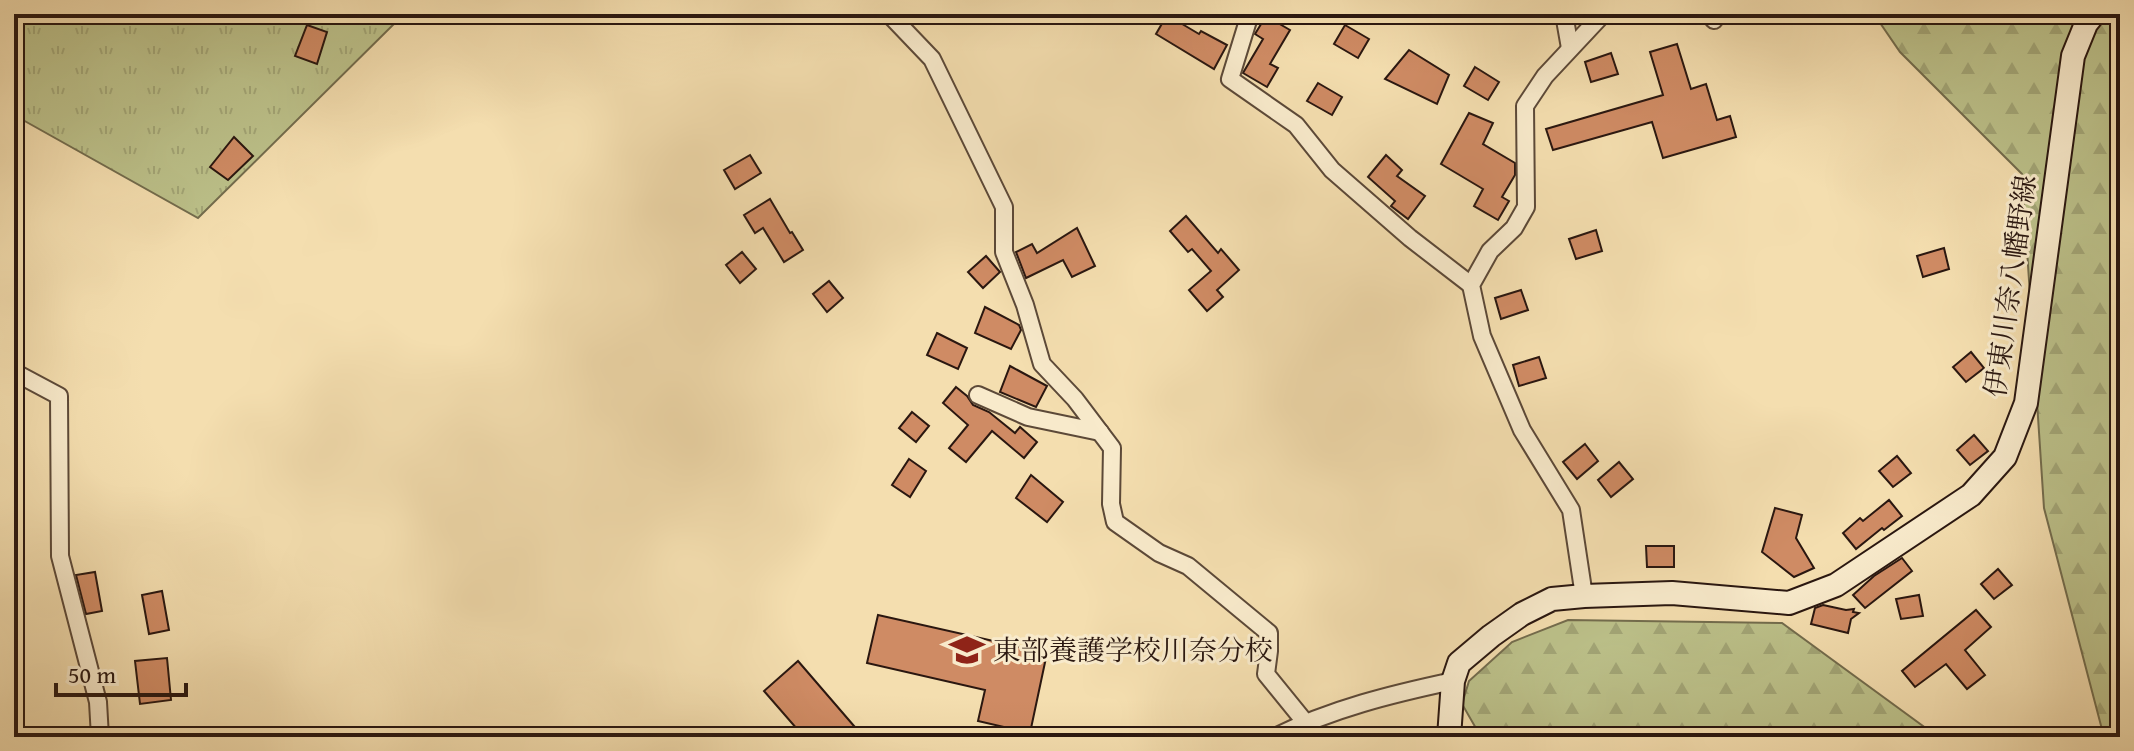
<svg xmlns="http://www.w3.org/2000/svg" width="2134" height="751" font-family="'Gentium Book Plus','Noto Serif JP',serif">
  <style>
    .grass { fill: url(#grass-tufts); stroke: #736c4d; stroke-width: 2 }
    .forest { fill: url(#forest-firs); stroke: #736c4d; stroke-width: 2 }
    .building { fill: #cf8b64; stroke: #2a1710; stroke-width: 2 }
    .lines { fill: none; stroke-linecap: round; stroke-linejoin: round }
    .street-casing { stroke: #5c4938; stroke-width: 20 }
    .secondary-casing { stroke: #2a1710; stroke-width: 26 }
    .street { stroke: #f8eacb; stroke-width: 16 }
    .secondary { stroke: #f8eacb; stroke-width: 22 }
    .labels { text-anchor: middle; stroke-width: 6; stroke-linejoin: round; paint-order: stroke }
    .street-label { font-size: 28px; fill: #2a1710; stroke: #f8eacb }
    .poi-label { font-size: 28px; fill: #2a1710; stroke: #f8eacb; text-anchor: start }
  </style>
  <defs>
    <pattern id="grass-tufts" width="24" height="20" patternUnits="userSpaceOnUse" patternTransform="scale(2)"><rect width="24" height="20" fill="#bcc18a"/><path d="M3 7l-1-3M5 7V3M7 7l1-3M15 17l-1-3M17 17v-4M19 17l1-3" fill="none" stroke="#a2a576"/></pattern>
    <pattern id="forest-firs" width="22" height="20" patternUnits="userSpaceOnUse" patternTransform="scale(2)"><rect width="22" height="20" fill="#bcc18a"/><path d="M5 1l3.5 6h-7zM16 11l3.5 6h-7z" fill="#a2a576"/></pattern>
  </defs>
  <rect width="100%" height="100%" fill="#f4deaf"/>
  <filter id="stains"><feTurbulence type="fractalNoise" baseFrequency=".0025" numOctaves="4"/><feColorMatrix values="0 0 0 0 .2 0 0 0 0 .09 0 0 0 0 .02 0 0 0 .5 -.17"/></filter>
  <radialGradient id="worn" r=".72"><stop offset=".6" stop-color="#630" stop-opacity="0"/><stop offset="1" stop-color="#630" stop-opacity=".3"/></radialGradient>
  <polygon class="grass" points="14,14 404,14 198,218 14,115"/>
  <g class="forest">
    <polygon points="1874,14 2120,14 2120,737 2104,737 2044,508 2022,174 1900,52"/>
    <polygon points="1568,620 1782,623 1938,737 1481,737 1462,704 1469,681 1512,642"/>
  </g>
  <g class="building">
    <polygon points="1167,15 1199,34 1201,31 1227,45 1214,69 1156,34"/>
    <polygon points="1266,16 1290,30 1270,64 1278,68 1267,87 1243,73 1263,39 1255,34"/>
    <polygon points="307,25 327,32 317,64 295,56"/>
    <polygon points="1345,25 1369,39 1358,58 1334,44"/>
    <polygon points="1677,44 1691,89 1706,84 1717,120 1730,116 1736,137 1663,158 1652,122 1553,150 1546,129 1663,95 1650,52"/>
    <polygon points="1409,50 1449,75 1437,104 1385,79"/>
    <polygon points="1611,53 1618,74 1591,82 1585,62"/>
    <polygon points="1475,67 1499,82 1488,100 1464,86"/>
    <polygon points="1318,83 1342,97 1332,115 1307,101"/>
    <polygon points="1469,113 1493,123 1483,144 1515,163 1515,175 1502,197 1509,201 1498,220 1474,206 1483,189 1441,164"/>
    <polygon points="234,137 253,156 228,180 210,167"/>
    <polygon points="750,155 761,173 735,189 724,170"/>
    <polygon points="1386,155 1402,170 1397,176 1425,196 1408,219 1391,206 1395,201 1368,177"/>
    <polygon points="770,199 790,233 792,232 803,250 784,262 763,228 755,233 744,215"/>
    <polygon points="1186,216 1218,253 1221,249 1239,270 1217,290 1223,297 1207,311 1189,290 1211,271 1192,249 1188,252 1170,231"/>
    <polygon points="1077,228 1095,266 1072,277 1063,260 1026,278 1016,252 1032,244 1037,253"/>
    <polygon points="1596,230 1602,251 1576,259 1569,239"/>
    <polygon points="1944,248 1949,269 1923,277 1917,256"/>
    <polygon points="742,252 756,269 740,283 726,265"/>
    <polygon points="986,256 1000,272 983,288 968,272"/>
    <polygon points="829,281 843,298 827,312 813,294"/>
    <polygon points="1521,290 1528,310 1501,319 1495,298"/>
    <polygon points="985,307 1019,325 1021,330 1011,349 975,333"/>
    <polygon points="937,333 967,348 958,369 927,355"/>
    <polygon points="1971,352 1984,368 1966,382 1953,367"/>
    <polygon points="1539,357 1546,378 1519,386 1513,365"/>
    <polygon points="1010,366 1047,386 1036,407 1000,392"/>
    <polygon points="956,387 967,396 973,405 989,412 1015,433 1020,427 1037,442 1024,458 992,431 966,462 949,448 968,425 943,403"/>
    <polygon points="912,412 929,426 916,442 899,428"/>
    <polygon points="1974,435 1988,451 1970,465 1957,450"/>
    <polygon points="1585,444 1598,461 1577,479 1563,462"/>
    <polygon points="1897,456 1911,473 1893,487 1879,471"/>
    <polygon points="909,459 926,471 910,497 892,485"/>
    <polygon points="1619,462 1633,479 1611,497 1598,480"/>
    <polygon points="1031,475 1063,502 1047,522 1016,498"/>
    <polygon points="1889,500 1902,516 1884,530 1882,528 1856,549 1843,533 1860,518 1863,521"/>
    <polygon points="1775,508 1802,515 1796,538 1814,568 1794,577 1762,552"/>
    <polygon points="1646,546 1674,546 1674,567 1647,567"/>
    <polygon points="1902,558 1912,571 1865,608 1853,595 1874,576"/>
    <polygon points="1998,569 2012,585 1994,599 1981,584"/>
    <polygon points="95,572 102,611 86,614 76,575"/>
    <polygon points="162,591 169,630 149,634 142,595"/>
    <polygon points="1919,595 1923,616 1901,619 1896,599"/>
    <polygon points="1823,605 1846,610 1854,609 1853,612 1859,613 1851,619 1848,633 1811,624 1815,608"/>
    <polygon points="1976,610 1991,627 1965,650 1985,675 1967,689 1946,664 1915,687 1902,671"/>
    <polygon points="878,615 1047,653 1030,733 978,721 985,690 867,663"/>
    <polygon points="167,658 171,700 140,704 135,661"/>
    <polygon points="798,661 854,726 841,737 804,737 764,691"/>
  </g>
  <g class="lines">
    <g class="street-casing">
      <g id="street">
        <polyline points="889,14 932,59 1004,207 1004,252 1025,305 1042,364 1075,399 1112,448 1111,504 1115,522 1159,553 1188,566 1269,633 1269,651 1266,674 1305,722"/>
        <polyline points="1250,14 1230,79 1296,125 1332,170 1410,238 1471,285"/>
        <polyline points="1564,14 1570,48"/>
        <polyline points="1709,14 1714,20"/>
        <polyline points="14,372 59,396 60,556 98,702 100,737"/>
        <polyline points="978,395 1028,417 1100,432"/>
        <polyline points="1584,596 1571,510 1522,430 1482,336 1471,285 1490,251 1514,228 1526,207 1525,106 1545,76 1603,14"/>
        <path d="M1275,737C1331,709 1392,694 1453,681"/>
      </g>
    </g>
    <g class="secondary-casing">
      <polyline id="secondary" points="1449,737 1453,681 1459,663 1491,636 1522,614 1552,599 1584,596 1672,593 1789,603 1836,585 1971,495 2005,457 2026,403 2073,56 2086,24 2094,14"/>
    </g>
    <use href="#street" class="street"/>
    <use href="#secondary" class="secondary"/>
  </g>
  <defs>
    <g id="school-bare" transform="scale(2.76)"><path d="M0-5L7-2L0 1L-7-2ZM-4 1L0 2.5L4 1V4Q0 6-4 4Z" fill="#8f2418" stroke="#f8eacb" stroke-width="2.5" paint-order="stroke"/></g>
  </defs>
  <g fill-rule="evenodd">
    <use href="#school-bare" x="967" y="650"/>
  </g>
  <g class="labels">
    <g class="street-label">
      <text transform="translate(2010 286) rotate(-82)" y="10">伊東川奈八幡野線</text>
    </g>
    <g class="poi-label">
      <text x="993" y="660">東部養護学校川奈分校</text>
    </g>
  </g>
  <rect width="2134" height="751" fill="none" stroke="#f4deaf" stroke-width="48"/>
  <rect x="16" y="16" width="2102" height="719" fill="none" stroke="#2a1710" stroke-width="4"/>
  <rect x="24" y="24" width="2086" height="703" fill="none" stroke="#2a1710" stroke-width="2"/>
  <path d="M56 683v12h130v-12" fill="none" stroke="#2a1710" stroke-width="4"/>
  <text x="68" y="683" font-size="24" fill="#2a1710" stroke="#f8eacb" stroke-width="6" paint-order="stroke">50 m</text>
  <rect width="100%" height="100%" filter="url(#stains)"/>
  <rect width="100%" height="100%" fill="url(#worn)"/>
</svg>
